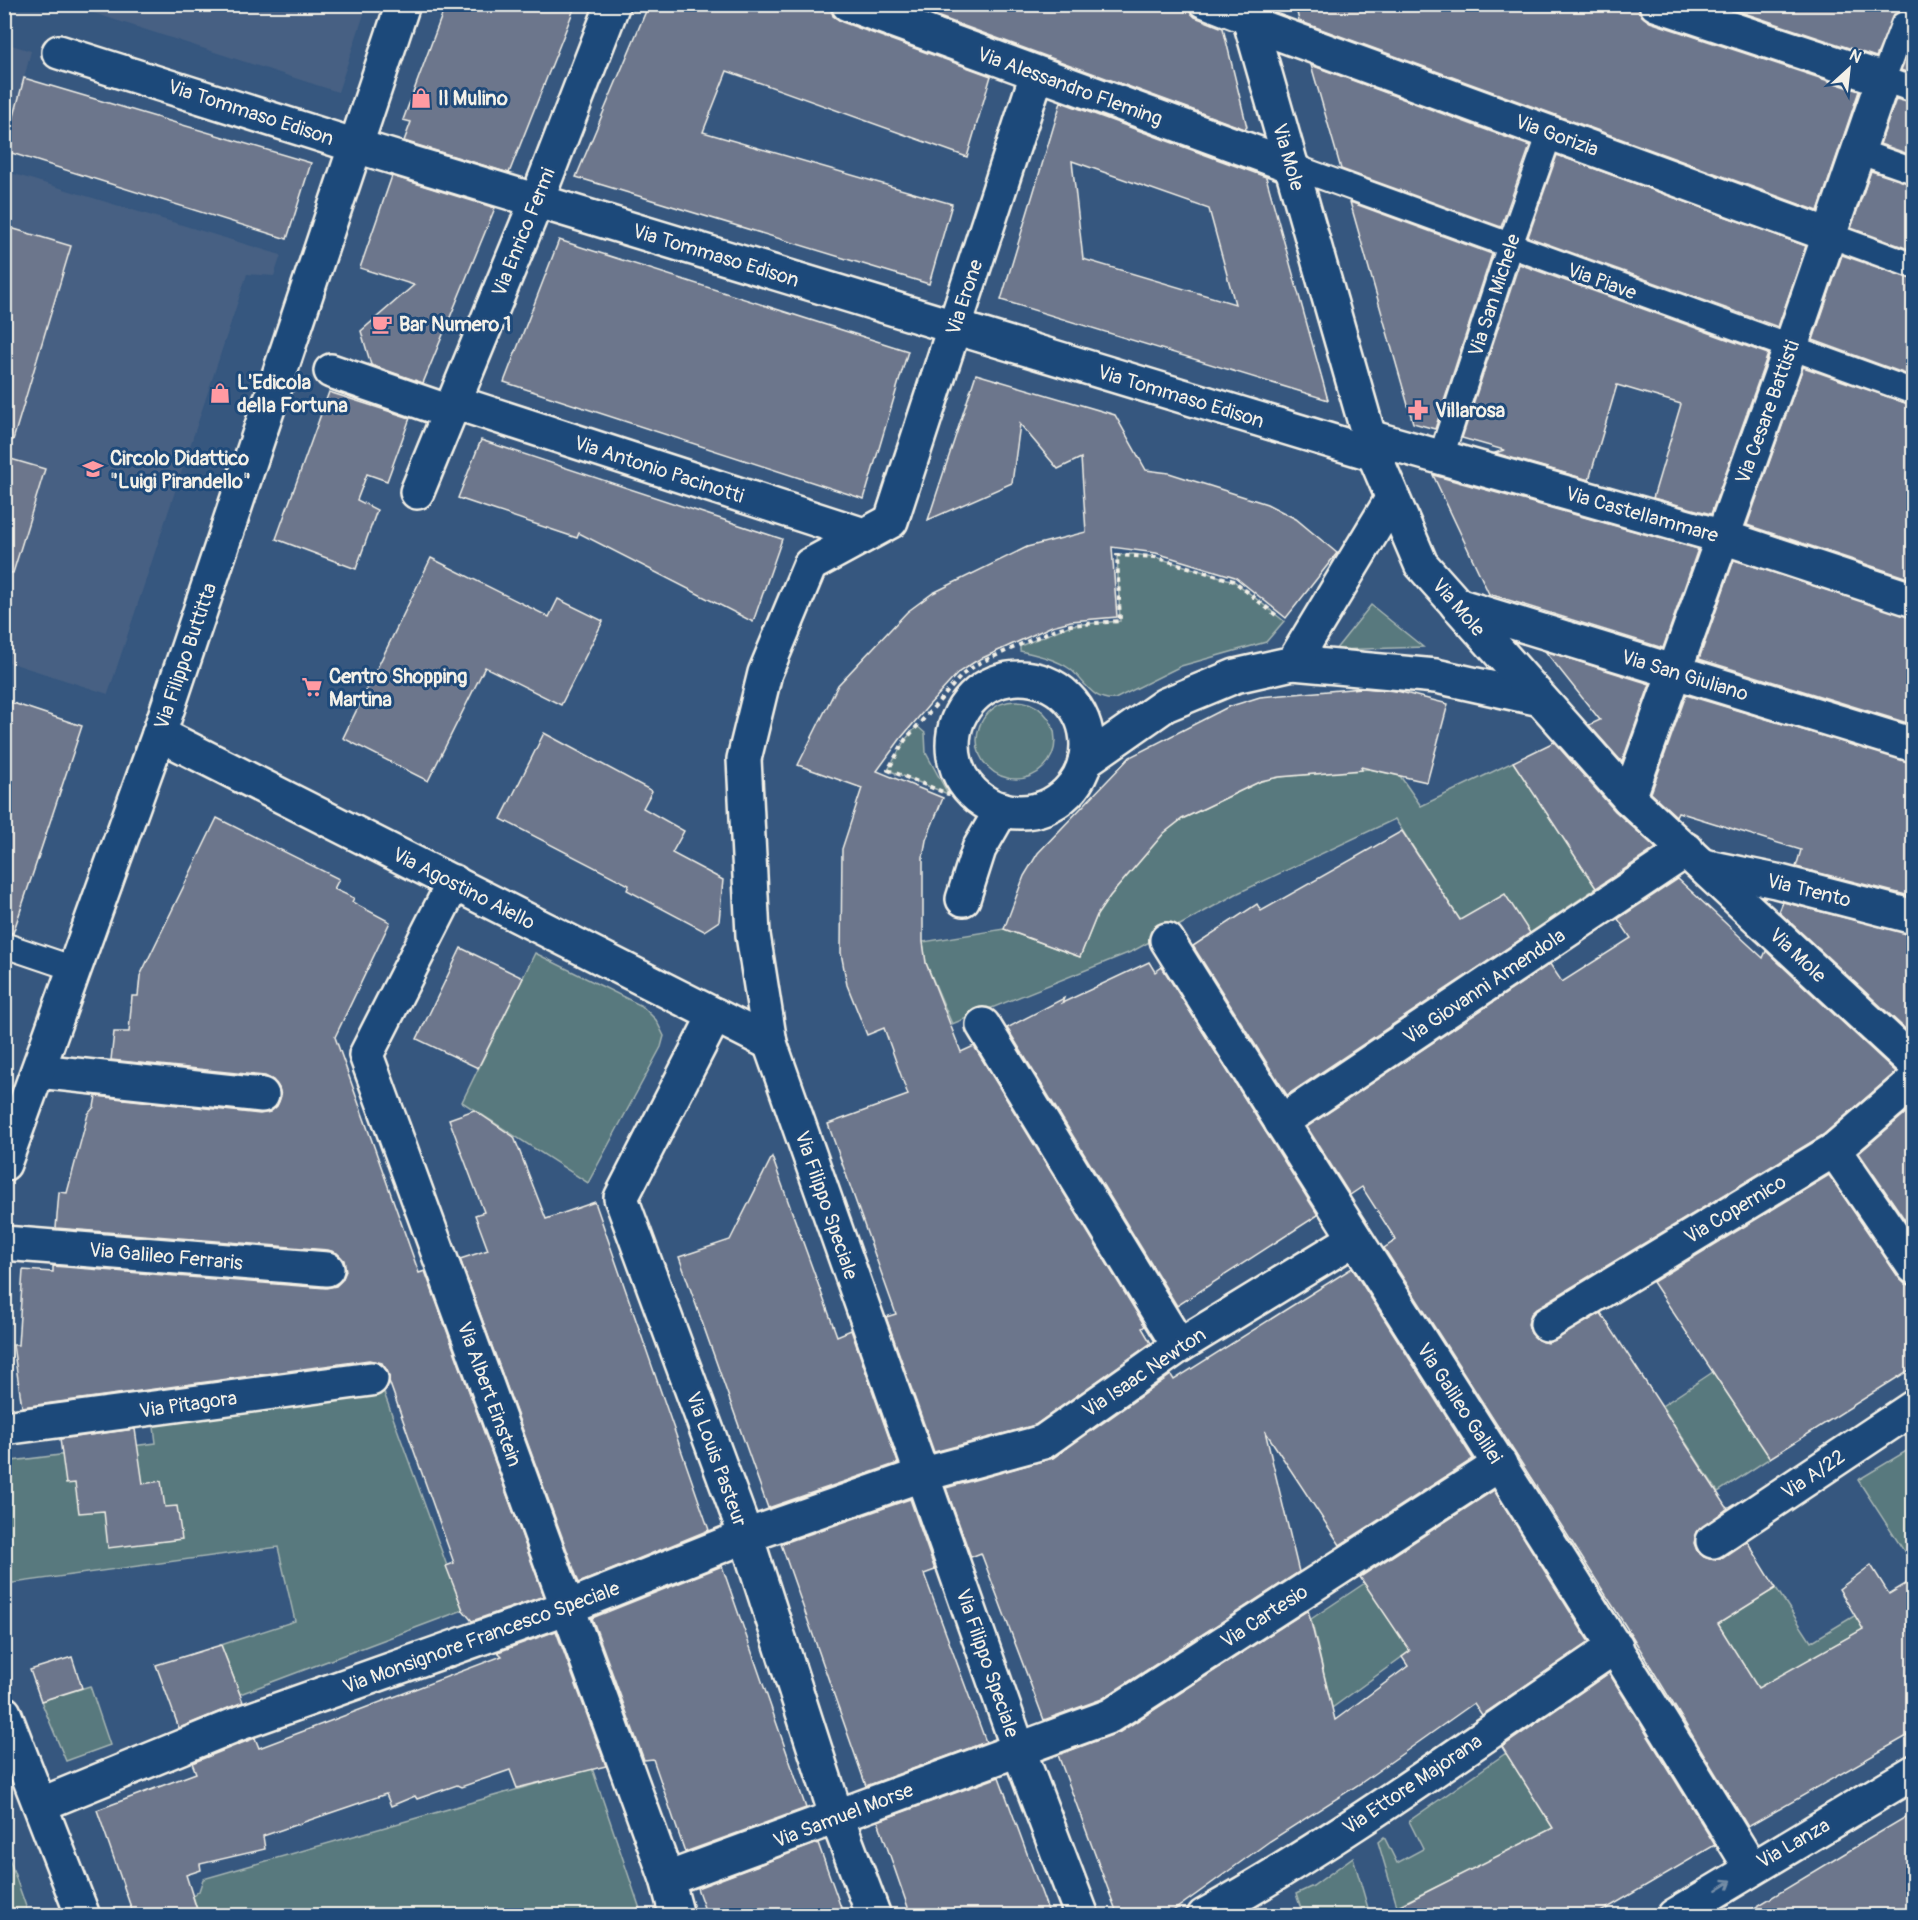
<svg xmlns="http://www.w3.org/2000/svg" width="1918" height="1920" font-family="Pangolin,sans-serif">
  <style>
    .built { fill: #466083 }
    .green { fill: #58797e; stroke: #a6b5b3; stroke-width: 1.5 }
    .building { fill: #6c768c; stroke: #f4f1e8; stroke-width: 1.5; fill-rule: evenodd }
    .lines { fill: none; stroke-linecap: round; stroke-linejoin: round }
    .lane-casing { stroke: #f4f1e8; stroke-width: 28 }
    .street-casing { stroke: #f4f1e8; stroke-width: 38 }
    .secondary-casing { stroke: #f4f1e8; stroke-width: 38 }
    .path { stroke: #f4f1e8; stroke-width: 4; stroke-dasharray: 4.5 4.5; stroke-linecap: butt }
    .lane { stroke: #1f4a7a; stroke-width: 24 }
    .street { stroke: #1f4a7a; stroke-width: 33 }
    .secondary { stroke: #1f4a7a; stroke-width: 33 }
    .oneway { stroke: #748da6 }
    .labels { text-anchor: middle; stroke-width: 6; stroke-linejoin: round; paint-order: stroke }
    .street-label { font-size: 20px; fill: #f4f1e8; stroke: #1f4a7a }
    .poi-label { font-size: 20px; font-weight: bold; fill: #f4f1e8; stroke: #1f4a7a; text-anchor: start }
  </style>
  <rect width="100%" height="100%" fill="#36577f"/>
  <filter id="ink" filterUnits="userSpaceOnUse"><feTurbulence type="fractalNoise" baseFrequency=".0167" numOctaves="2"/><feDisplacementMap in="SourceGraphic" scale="12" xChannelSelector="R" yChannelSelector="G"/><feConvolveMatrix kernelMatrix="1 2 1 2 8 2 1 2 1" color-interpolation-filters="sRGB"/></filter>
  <g filter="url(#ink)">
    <g class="built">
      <polygon points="69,5 367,5 338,92"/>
      <polygon points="5,43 31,51 5,153"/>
      <polygon points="4,171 281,255 274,276 247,274 108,694 5,661"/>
    </g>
    <g class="green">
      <path d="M1133,554L1155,557L1234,581L1284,621L1266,642L1181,666L1115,699C1092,701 1086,682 1070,669C1056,659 1037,655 1020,651V646L1071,625L1120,621L1117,555Z"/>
      <polygon points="1371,605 1423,647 1335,650"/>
      <circle cx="1016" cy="740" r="39"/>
      <polygon points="917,726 925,733 926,753 948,794 888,770 905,740"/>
      <polygon points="1513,762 1596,888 1530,933 1460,920 1395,819 1236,894 1133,951 952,1024 926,963 923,942 1004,929 1080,957 1097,915 1110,896 1164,833 1182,819 1261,781 1279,777 1369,769 1400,776 1421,806"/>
      <polygon points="535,953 642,1006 656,1020 664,1036 661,1047 588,1183 462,1102"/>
      <polygon points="1713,1372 1770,1458 1718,1492 1662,1406"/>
      <polygon points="383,1390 463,1610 240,1694 221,1645 295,1621 278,1547 6,1584 4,1462 156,1443 153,1419"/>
      <polygon points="1913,1447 1913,1565 1858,1480"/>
      <polygon points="1365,1583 1410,1651 1332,1708 1311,1619"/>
      <polygon points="1776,1588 1811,1642 1894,1592 1794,1748 1718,1624"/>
      <polygon points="90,1686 110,1745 66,1761 41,1701"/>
      <polygon points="1506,1753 1553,1828 1503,1853 1522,1887 1478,1915 1465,1873 1397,1906 1400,1915 1303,1915 1296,1894 1313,1886 1353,1857 1370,1915 1397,1906 1378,1842 1384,1837 1397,1863 1423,1849 1409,1821"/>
      <polygon points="592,1768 642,1915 573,1915 563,1912 476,1916 199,1916 193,1896 199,1891 203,1879"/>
      <polygon points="4,1847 5,1847 29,1915 5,1915"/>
    </g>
    <g class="building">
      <polygon points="446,4 576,4 509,173 404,141 411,122 403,120"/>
      <polygon points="649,4 830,4 833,16 842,22 991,76 967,157 727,71 703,132 952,204 929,284 576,177"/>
      <polygon points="904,4 1187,4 1190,12 1195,17 1223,28 1247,127 1245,129"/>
      <polygon points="1295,4 1638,4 1642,16 1650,22 1859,91 1818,211 1299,21"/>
      <polygon points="1717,4 1914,4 1914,15 1901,11 1894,14 1876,57"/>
      <polygon points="1914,38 1914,75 1901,70"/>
      <polygon points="1311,65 1530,146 1501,227 1341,169"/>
      <polygon points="24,78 311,163 287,239 5,151"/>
      <polygon points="1896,99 1914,104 1914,156 1880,144"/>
      <path d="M1061,102L1266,177L1328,400L1001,300ZM1072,161L1209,209L1235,304L1083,259Z"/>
      <polygon points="1557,155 1806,246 1778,327 1528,237"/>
      <polygon points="1871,171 1914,185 1914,251 1851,228"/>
      <polygon points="392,176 495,208 423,383 371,365 361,331 414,285 360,268"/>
      <polygon points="1350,202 1492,254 1435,429 1413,423"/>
      <polygon points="4,226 71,246 13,440 4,439"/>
      <polygon points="559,240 908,351 864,499 504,382"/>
      <polygon points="1842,255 1914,280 1914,377 1813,340"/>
      <polygon points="1519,264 1768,354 1711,514 1653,498 1681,404 1617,385 1589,480 1495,453 1504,450 1462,438"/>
      <polygon points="1803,367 1914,406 1914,580 1747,525"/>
      <polygon points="976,374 1115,415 1146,470 1169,473 1267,504 1296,519 1337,553 1286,618 1235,577 1156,553 1112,547 1117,617 1071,621 1052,626 976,661 959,672 929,705 901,738 877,771 943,798 926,840 923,857 923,942 926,963 961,1052 974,1046 1145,1326 1142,1328 1151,1343 1035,1425 934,1452 886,1317 896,1314 828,1124 908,1095 884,1028 867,1035 847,985 841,953 842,849 862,788 798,765 838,685 907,612 933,593 1027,547 1086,532 1081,458 1058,469 1020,424 1012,483 928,520"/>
      <polygon points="329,392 410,418 387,481 367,474 357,500 377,510 356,569 276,539"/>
      <polygon points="481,440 782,539 753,622 579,533 577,538 458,498"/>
      <polygon points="4,457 45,469 13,573 4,572"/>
      <polygon points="1433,475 1698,549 1663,648 1489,594"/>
      <polygon points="431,558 549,617 558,599 603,621 561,705 485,667 428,781 343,738"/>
      <polygon points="1734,560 1914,618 1914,725 1699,659"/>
      <polygon points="1545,651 1650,684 1622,762 1589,725 1600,720"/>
      <polygon points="1362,688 1397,691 1448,704 1427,782 1361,767 1362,770 1279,777 1261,781 1182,819 1164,833 1110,896 1097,915 1080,957 1004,929 1024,876 1038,853 1130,757 1228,707 1260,697"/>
      <polygon points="1686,695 1914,763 1914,897 1796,867 1801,850 1678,812 1676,816 1651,793"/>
      <polygon points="4,700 82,726 13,933 4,931"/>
      <polygon points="544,733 652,791 643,808 684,831 672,853 723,880 719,921 704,931 627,890 629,885 501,819"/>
      <polygon points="1554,742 1615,811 1656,848 1596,888 1513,762"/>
      <polygon points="217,818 339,879 334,889 354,898 352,902 390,922 335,1037 419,1273 425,1271 544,1596 472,1621 463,1610 446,1566 454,1563 389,1381 389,1376 382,1363 369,1360 22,1407 13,1345 18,1345 23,1270 53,1272 53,1266 326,1288 336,1286 342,1280 346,1271 344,1260 337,1253 328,1250 56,1228 59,1192 67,1193 88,1114 94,1107 96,1096 260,1114 270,1112 277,1106 281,1096 279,1088 273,1080 265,1076 111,1060 114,1032 129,1032 132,996 138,996 140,976"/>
      <polygon points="1402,831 1460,920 1505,894 1530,933 1287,1095 1193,946 1257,904 1261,911"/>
      <polygon points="1678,879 1763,958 1766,951 1896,1072 1823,1135 1537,1308 1531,1314 1528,1324 1531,1333 1538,1340 1548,1343 1601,1313 1726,1506 1728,1508 1697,1532 1694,1543 1697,1551 1704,1557 1714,1560 1723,1557 1747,1541 1776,1588 1718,1624 1758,1688 1863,1629 1839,1589 1871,1565 1889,1594 1914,1579 1914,1732 1748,1827 1632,1636 1384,1248 1396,1240 1362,1187 1350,1195 1307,1127 1550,964 1562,982 1631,938 1618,919"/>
      <polygon points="1783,902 1914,935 1914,1037 1779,912"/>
      <polygon points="461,948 523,978 478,1068 417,1039"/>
      <polygon points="1149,962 1155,972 1162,967 1318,1215 1177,1306 1007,1028 1064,998 1062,1003"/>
      <polygon points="1914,1106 1914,1233 1859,1153"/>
      <polygon points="474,1110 514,1137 546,1219 595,1202 709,1530 579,1583 460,1259 488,1250 475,1215 484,1212 449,1119"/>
      <polygon points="772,1157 837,1336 851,1330 898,1463 768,1508 679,1257 730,1240"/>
      <polygon points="1829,1175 1899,1278 1905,1284 1914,1285 1914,1367 1770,1458 1653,1282"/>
      <polygon points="1352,1268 1473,1459 1340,1545 1265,1431 1299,1572 1102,1699 1044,1720 981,1553 971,1557 946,1488 1053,1458 1171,1375 1174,1380"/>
      <polygon points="135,1429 143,1484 161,1481 165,1507 177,1506 182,1539 108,1548 104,1511 79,1513 75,1483 66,1484 60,1439"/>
      <polygon points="1494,1490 1589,1642 1482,1715 1474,1703 1361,1783 1270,1841 1166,1916 1118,1916 1058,1755 1120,1732 1308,1610 1335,1720 1408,1666 1402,1657 1410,1651 1360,1577"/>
      <polygon points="910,1499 935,1570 924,1574 986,1742 866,1786 781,1544"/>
      <polygon points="722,1566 806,1808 685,1852 653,1759 644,1760 592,1618"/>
      <polygon points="556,1631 606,1766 517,1788 510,1770 461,1787 457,1785 417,1799 415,1796 391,1806 386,1794 263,1836 265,1849 200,1864 201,1870 186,1875 199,1916 134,1916 97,1810 196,1773 192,1763 242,1743 255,1738 259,1748 502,1656 498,1652"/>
      <polygon points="221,1645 243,1702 179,1728 156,1665"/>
      <polygon points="72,1657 82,1688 41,1701 30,1670"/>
      <polygon points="1609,1673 1715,1845 1594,1916 1379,1916 1553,1828 1502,1747"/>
      <polygon points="999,1777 1050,1916 911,1916 878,1821"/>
      <polygon points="1914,1812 1914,1916 1741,1916 1857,1846"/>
      <polygon points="818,1843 844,1916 707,1916 697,1888"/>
    </g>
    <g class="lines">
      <g class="lane-casing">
        <g id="lane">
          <polyline points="1201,4 1250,23"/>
          <polyline points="1903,25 1883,79 1914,90"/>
          <polyline points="1857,151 1914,171"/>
          <polyline points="1292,166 1914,392"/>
          <polyline points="1829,235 1914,266"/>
          <polyline points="1441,457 1509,248 1550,133"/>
          <polyline points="4,945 75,969"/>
        </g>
      </g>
      <g class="street-casing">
        <g id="street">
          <polyline points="848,4 1292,166"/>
          <polyline points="1250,23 1829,235"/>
          <polyline points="59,52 356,146 1374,454"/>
          <polyline points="1037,74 891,521 810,565 765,673 744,759 753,935 770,1043 1018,1748 1082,1916"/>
          <polyline points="331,371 450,412"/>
          <polyline points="454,402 864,535"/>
          <polyline points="1369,437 1723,537 1914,600"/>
          <polyline points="417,492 537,200 613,4"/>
          <polyline points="1457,605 1914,745"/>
          <polyline points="1293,663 1436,676 1540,699"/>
          <circle cx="1020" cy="745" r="67"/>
          <polyline points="159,734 770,1043"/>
          <polyline points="1085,761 1165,705 1235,676 1293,663 1392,499"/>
          <polyline points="1629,798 1790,349 1883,79 1656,4"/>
          <polyline points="1703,866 1776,881 1914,917"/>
          <polyline points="454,882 366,1055 667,1879 677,1916"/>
          <polyline points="963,899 979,849 1002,809"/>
          <path d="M1167,940C1360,1250 1561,1555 1751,1868"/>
          <polyline points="715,1015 621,1198 746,1536 837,1818 874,1916"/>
          <polyline points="983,1025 1179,1346"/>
          <polyline points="38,1071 262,1095"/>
          <polyline points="1281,1122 1687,850"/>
          <polyline points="1834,1150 1914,1267"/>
          <polyline points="4,1243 327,1269"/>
          <polyline points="1547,1324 1834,1150 1914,1081"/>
          <polyline points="4,1428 371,1379"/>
          <polyline points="1713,1541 1914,1407"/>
          <polyline points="42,1804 235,1725 568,1607 746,1536 921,1475 1043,1442 1179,1346 1354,1239"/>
          <polyline points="667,1879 1110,1716 1500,1464"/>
          <path d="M1204,1916C1347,1836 1480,1737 1616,1646"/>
          <polyline points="1674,1916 1914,1772"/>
        </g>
      </g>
      <g class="secondary-casing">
        <g id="secondary">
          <polyline points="1245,4 1374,454 1421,564 1629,798 1914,1063"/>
          <polyline points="4,1164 159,734 403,4"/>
          <polyline points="4,1713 83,1916"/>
        </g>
      </g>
      <polyline class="path" points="967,786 948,794 888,770 905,740 962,675 977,664 1053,630 1071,625 1120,621 1117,555 1155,557 1234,581 1277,616"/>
      <use href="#lane" class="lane"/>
      <use href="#street" class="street"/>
      <use href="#secondary" class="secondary"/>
    </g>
    <defs><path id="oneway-shaft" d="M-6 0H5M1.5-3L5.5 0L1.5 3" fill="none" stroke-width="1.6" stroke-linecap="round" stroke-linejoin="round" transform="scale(1.5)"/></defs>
    <use class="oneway" href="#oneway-shaft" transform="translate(1724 1885) rotate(-32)"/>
  </g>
  <defs>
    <g id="shop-bare" transform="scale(1.62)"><path d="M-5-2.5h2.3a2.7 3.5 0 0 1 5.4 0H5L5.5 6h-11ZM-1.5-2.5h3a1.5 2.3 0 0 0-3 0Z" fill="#ff9aa2" stroke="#1f4a7a" stroke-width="2.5" paint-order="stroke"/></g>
    <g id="cafe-bare" transform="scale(1.62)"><path d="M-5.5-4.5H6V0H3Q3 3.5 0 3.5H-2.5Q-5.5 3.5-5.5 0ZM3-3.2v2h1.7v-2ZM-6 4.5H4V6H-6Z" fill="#ff9aa2" stroke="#1f4a7a" stroke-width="2.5" paint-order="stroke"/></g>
    <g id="pharmacy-bare" transform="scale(1.62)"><path d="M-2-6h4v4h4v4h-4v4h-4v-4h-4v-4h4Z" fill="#ff9aa2" stroke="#1f4a7a" stroke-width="2.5" paint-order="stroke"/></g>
    <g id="school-bare" transform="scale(1.62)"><path d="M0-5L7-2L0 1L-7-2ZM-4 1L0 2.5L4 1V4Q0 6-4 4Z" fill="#ff9aa2" stroke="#1f4a7a" stroke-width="2.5" paint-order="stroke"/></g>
    <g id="supermarket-bare" transform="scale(1.62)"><path d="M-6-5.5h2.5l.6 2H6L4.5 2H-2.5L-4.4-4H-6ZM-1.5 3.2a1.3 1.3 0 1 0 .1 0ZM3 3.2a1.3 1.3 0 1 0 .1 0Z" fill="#ff9aa2" stroke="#1f4a7a" stroke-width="2.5" paint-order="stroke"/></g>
  </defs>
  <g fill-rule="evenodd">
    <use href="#shop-bare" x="421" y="98"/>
    <use href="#cafe-bare" x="382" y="324"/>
    <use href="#shop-bare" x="220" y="393"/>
    <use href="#pharmacy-bare" x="1418" y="410"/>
    <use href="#school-bare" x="93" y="469"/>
    <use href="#supermarket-bare" x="312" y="687"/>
  </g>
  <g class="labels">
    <g class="street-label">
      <text transform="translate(1070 86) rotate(20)" y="7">Via Alessandro Fleming</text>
      <text transform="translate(251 112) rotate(18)" y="7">Via Tommaso Edison</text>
      <text transform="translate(1557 135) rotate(20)" y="7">Via Gorizia</text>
      <text transform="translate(1289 157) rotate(74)" y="7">Via Mole</text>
      <text transform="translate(523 232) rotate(-68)" y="7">Via Enrico Fermi</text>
      <text transform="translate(716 255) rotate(17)" y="7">Via Tommaso Edison</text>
      <text transform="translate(1602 281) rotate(20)" y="7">Via Piave</text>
      <text transform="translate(1494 295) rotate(-72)" y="7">Via San Michele</text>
      <text transform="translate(964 297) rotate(-72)" y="7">Via Erone</text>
      <text transform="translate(1181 396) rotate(17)" y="7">Via Tommaso Edison</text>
      <text transform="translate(1767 412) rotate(-70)" y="7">Via Cesare Battisti</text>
      <text transform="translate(659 469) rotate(18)" y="7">Via Antonio Pacinotti</text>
      <text transform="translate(1642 514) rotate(16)" y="7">Via Castellammare</text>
      <text transform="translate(1459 607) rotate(49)" y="7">Via Mole</text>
      <text transform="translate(185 656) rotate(-71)" y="7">Via Filippo Buttitta</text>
      <text transform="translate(1685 675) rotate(17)" y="7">Via San Giuliano</text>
      <text transform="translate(464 888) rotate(27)" y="7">Via Agostino Aiello</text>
      <text transform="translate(1809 890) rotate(14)" y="7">Via Trento</text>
      <text transform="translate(1798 955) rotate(43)" y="7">Via Mole</text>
      <text transform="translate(1484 986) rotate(-34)" y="7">Via Giovanni Amendola</text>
      <text transform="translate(827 1205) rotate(71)" y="7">Via Filippo Speciale</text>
      <text transform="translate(1735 1209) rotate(-31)" y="7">Via Copernico</text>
      <text transform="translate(166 1256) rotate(5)" y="7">Via Galileo Ferraris</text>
      <text transform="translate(1144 1372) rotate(-34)" y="7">Via Isaac Newton</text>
      <text transform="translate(490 1394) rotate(70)" y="7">Via Albert Einstein</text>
      <text transform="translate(1460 1403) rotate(57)" y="7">Via Galileo Galilei</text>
      <text transform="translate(188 1404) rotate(-8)" y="7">Via Pitagora</text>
      <text transform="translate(717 1459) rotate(70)" y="7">Via Louis Pasteur</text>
      <text transform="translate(1813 1474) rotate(-34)" y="7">Via A/22</text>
      <text transform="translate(1264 1616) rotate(-33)" y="7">Via Cartesio</text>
      <text transform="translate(481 1637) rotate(-20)" y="7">Via Monsignore Francesco Speciale</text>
      <text transform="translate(988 1663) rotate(71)" y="7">Via Filippo Speciale</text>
      <text transform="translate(1412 1784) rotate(-34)" y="7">Via Ettore Majorana</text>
      <text transform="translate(843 1815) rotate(-21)" y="7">Via Samuel Morse</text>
      <text transform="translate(1793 1843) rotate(-30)" y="7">Via Lanza</text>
    </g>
    <g class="poi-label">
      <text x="438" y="105">Il Mulino</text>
      <text x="399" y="331">Bar Numero 1</text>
      <text x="237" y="389">L'Edicola<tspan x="237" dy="23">della Fortuna</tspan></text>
      <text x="1435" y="417">Villarosa</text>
      <text x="110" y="465">Circolo Didattico<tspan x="110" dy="23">"Luigi Pirandello"</tspan></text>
      <text x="329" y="683">Centro Shopping<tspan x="329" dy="23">Martina</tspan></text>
    </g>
  </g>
  <rect width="1918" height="1920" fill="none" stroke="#1f4a7a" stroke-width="24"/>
  <rect x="12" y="12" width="1894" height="1896" fill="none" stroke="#f4f1e8" stroke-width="2" filter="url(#ink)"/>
  <g transform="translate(1849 69) rotate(27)" stroke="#1f4a7a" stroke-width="4.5" paint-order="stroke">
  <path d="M0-4.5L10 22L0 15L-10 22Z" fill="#f4f1e8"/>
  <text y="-9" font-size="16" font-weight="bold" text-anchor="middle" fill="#f4f1e8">N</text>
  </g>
</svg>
